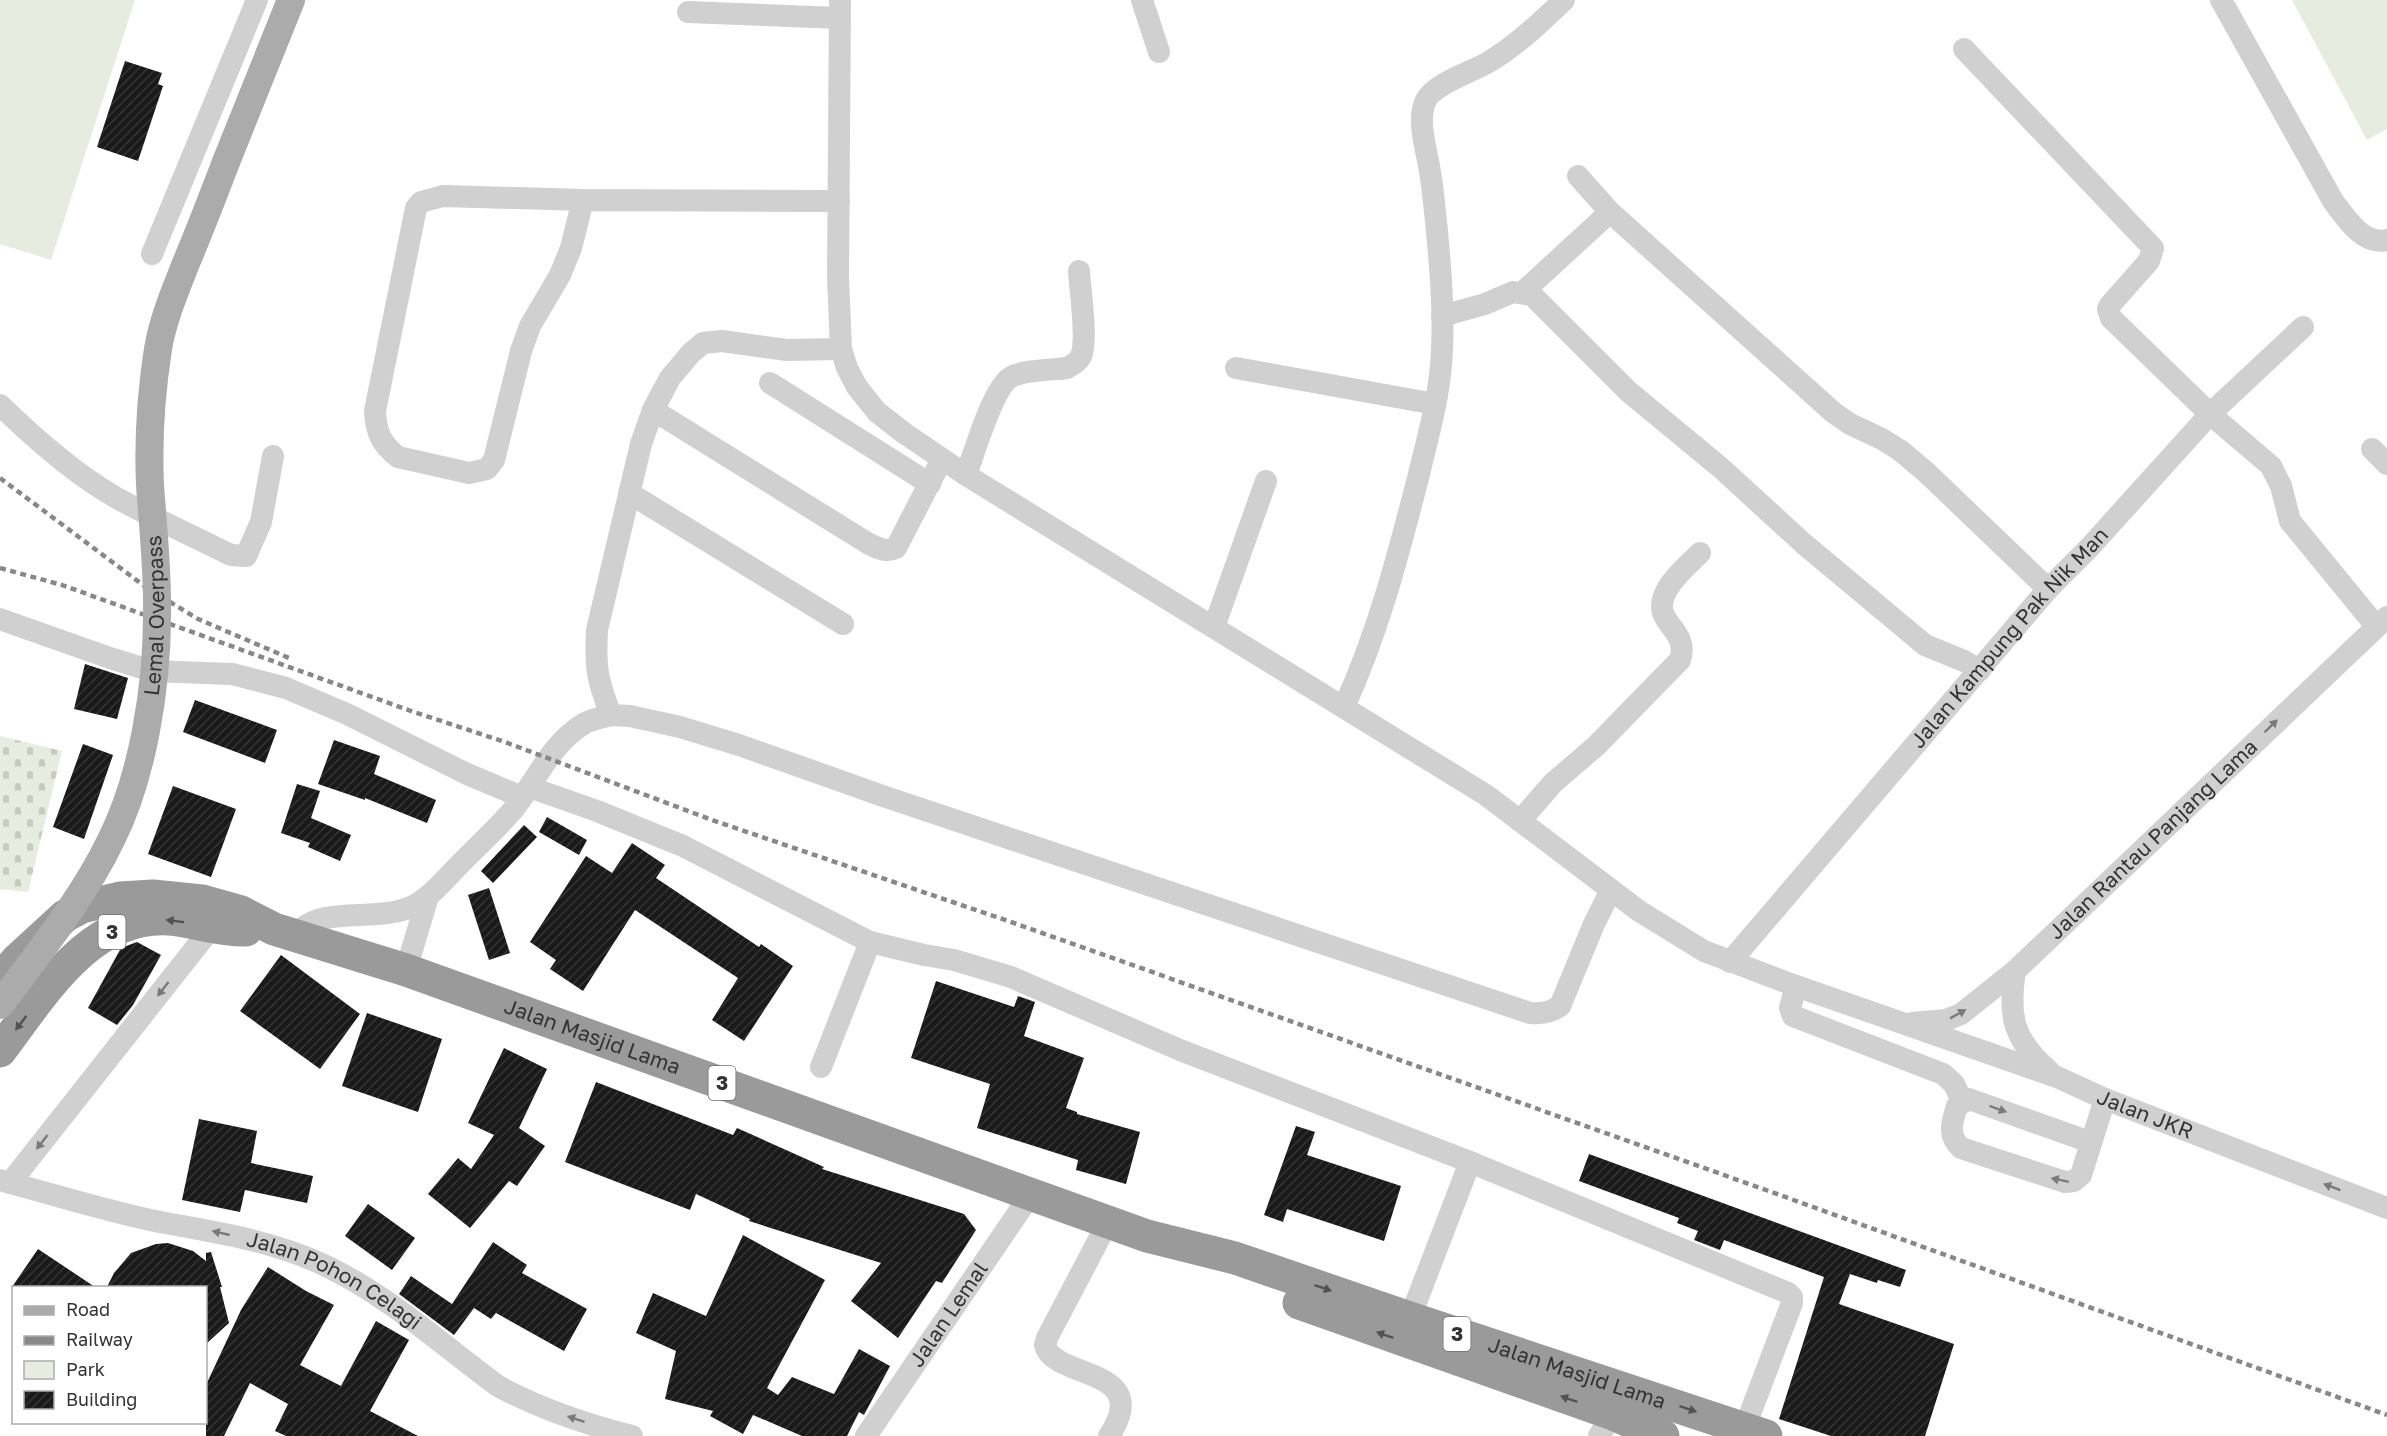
<svg xmlns="http://www.w3.org/2000/svg" width="2387" height="1436" font-family="'Golos Text',sans-serif">
  <style>
    .cemetery { fill: url(#cemetery-stones) }
    .park { fill: #e6ecdf }
    .building { fill: url(#building-hatch) }
    .lines { fill: none; stroke-linecap: round; stroke-linejoin: round }
    .minor { stroke: #d0d0d0; stroke-width: 22 }
    .major { stroke: #ababab; stroke-width: 28 }
    .highway { stroke: #9a9a9a; stroke-width: 33 }
    .rail { stroke: #888; stroke-width: 4.5; stroke-dasharray: 6 4.5; stroke-linecap: butt }
    .major-bridge { stroke: #ababab; stroke-width: 28 }
    .oneway { fill: #7a7a7a }
    .oneway2 { fill: #525252 }
    .labels { text-anchor: middle; stroke-width: 6; stroke-linejoin: round; paint-order: stroke }
    .shield { fill: #fff; stroke: #707070; stroke-width: 1.5 }
    .shield-label { font-size: 20px; font-weight: bold; fill: #333 }
    .street-label { font-size: 21px; fill: #333; stroke: #fff }
  </style>
  <defs>
    <pattern id="cemetery-stones" width="16" height="16" patternUnits="userSpaceOnUse" patternTransform="scale(1.5)"><rect width="16" height="16" fill="#e6ecdf"/><path d="M2 7V4a2 2 0 0 1 4 0v3zM10 15v-3a2 2 0 0 1 4 0v3z" fill="#c6cbc0"/></pattern>
    <pattern id="building-hatch" width="6" height="6" patternUnits="userSpaceOnUse" patternTransform="scale(1.5)"><rect width="6" height="6" fill="#1a1a1a"/><path d="M-1 1l2-2M0 6l6-6M5 7l2-2" fill="none" stroke="#333"/></pattern>
  </defs>
  <rect width="100%" height="100%" fill="#fff"/>
  <polygon class="cemetery" points="0,736 62,751 28,892 0,889"/>
  <g class="park">
    <polygon points="0,0 135,0 51,260 0,244"/>
    <polygon points="2292,0 2387,0 2387,129 2367,140"/>
  </g>
  <g class="building">
    <polygon points="125,61 162,73 158,84 163,86 138,161 97,147"/>
    <polygon points="85,664 128,678 117,719 74,709"/>
    <polygon points="195,700 277,730 265,763 183,732"/>
    <polygon points="334,740 380,756 374,774 436,800 427,823 365,798 365,800 318,784"/>
    <polygon points="83,744 113,755 84,839 53,827"/>
    <polygon points="297,784 320,791 311,818 351,835 340,861 308,847 310,843 281,833"/>
    <polygon points="173,786 236,809 211,877 148,854"/>
    <polygon points="547,817 587,840 579,855 539,832"/>
    <polygon points="524,825 537,837 493,883 481,871"/>
    <polygon points="632,843 665,865 656,878 759,947 761,944 793,966 744,1041 712,1020 738,978 635,910 583,991 550,969 556,960 530,942 586,856 612,873"/>
    <polygon points="489,888 510,953 489,960 468,895"/>
    <polygon points="137,942 161,955 133,1005 117,1025 88,1008 121,948"/>
    <polygon points="281,955 360,1014 320,1069 240,1011"/>
    <polygon points="936,981 1014,1007 1018,996 1035,1002 1024,1036 1084,1058 1066,1108 1077,1112 1077,1114 1140,1132 1126,1184 1076,1170 1078,1160 977,1128 990,1084 911,1058"/>
    <polygon points="367,1013 442,1039 418,1112 342,1086"/>
    <polygon points="504,1048 547,1069 519,1128 545,1146 517,1186 509,1181 470,1228 428,1194 458,1158 471,1169 494,1135 468,1123"/>
    <polygon points="596,1082 733,1135 737,1128 824,1167 822,1169 964,1214 976,1230 942,1283 936,1281 898,1338 851,1301 881,1263 749,1221 750,1219 696,1194 690,1210 565,1162"/>
    <polygon points="199,1119 257,1131 251,1163 313,1176 307,1203 245,1190 240,1212 182,1200"/>
    <polygon points="1296,1126 1315,1132 1307,1155 1401,1186 1384,1241 1287,1209 1283,1222 1264,1215"/>
    <polygon points="1589,1154 1906,1270 1900,1287 1878,1280 1877,1283 1850,1274 1839,1304 1954,1344 1925,1436 1831,1436 1779,1419 1824,1277 1724,1240 1720,1250 1694,1240 1698,1231 1677,1223 1679,1218 1579,1181"/>
    <polygon points="368,1204 415,1238 392,1270 345,1236"/>
    <polygon points="743,1235 825,1280 767,1388 778,1395 792,1377 834,1394 859,1349 890,1366 864,1415 859,1412 847,1436 802,1436 753,1415 743,1434 710,1416 713,1411 665,1399 676,1351 636,1333 653,1293 706,1316"/>
    <polygon points="493,1242 527,1265 522,1273 587,1309 564,1351 496,1313 491,1319 474,1308 454,1335 399,1294 411,1276 452,1304"/>
    <polygon points="168,1243 193,1251 206,1261 206,1253 211,1252 222,1287 220,1287 229,1323 206,1344 206,1287 107,1287 114,1273 131,1253 156,1244"/>
    <polygon points="38,1249 95,1287 12,1287"/>
    <polygon points="268,1267 306,1291 334,1305 300,1365 341,1386 376,1321 409,1340 370,1411 418,1436 286,1436 275,1431 288,1404 250,1383 224,1436 206,1436 206,1385 241,1310"/>
  </g>
  <g class="lines">
    <g class="minor">
      <path id="s1" d="M840,0L838,278L841,349L847,368L857,387L877,412L904,433L966,475L1486,795L1639,911L1704,951L1796,986L2057,1077L2105,1099L2387,1208"/>
      <polyline points="1142,0 1159,52"/>
      <path d="M2221,0L2333,201C2345,217 2363,246 2387,240"/>
      <polyline points="688,12 840,18"/>
      <polyline points="1964,49 2153,248 2149,261 2110,305 2108,309 2111,318 2210,414 2271,466 2281,486 2290,521 2376,626"/>
      <polyline points="1578,176 1610,212 1834,413 1850,424 1882,439 1901,451 1927,473 2048,589"/>
      <path d="M583,200L571,248L560,275L530,326L521,351L494,460L487,469L469,473L398,457C381,444 376,432 375,411L416,208L421,202L443,196L583,200L839,201"/>
      <polyline points="152,254 257,0"/>
      <polyline points="1523,292 1610,212"/>
      <polyline points="1442,316 1485,304 1513,292 1532,295 1629,392 1721,468 1804,544 1925,645 1964,661 1980,670"/>
      <path d="M841,349L787,350L722,341L703,343L691,353L670,378L653,410L641,444L597,630C595,667 597,680 611,715L630,716L680,727L739,745L880,795L1530,1013C1541,1014 1550,1013 1560,1006L1594,924L1611,890"/>
      <polyline points="1236,368 1435,404"/>
      <polyline points="770,383 930,484"/>
      <path d="M0,405C34,438 73,473 115,497C153,518 193,536 231,555L246,556L261,522L273,456"/>
      <path d="M653,410L869,544C879,548 886,553 896,548L942,459"/>
      <polyline points="2372,449 2387,464"/>
      <path d="M966,475C974,454 993,387 1011,377C1023,370 1053,370 1067,368C1073,365 1078,362 1081,356C1088,340 1080,291 1079,271"/>
      <polyline points="629,493 843,624"/>
      <polyline points="0,619 110,658 152,671 232,674 286,688 347,714 467,774 522,797"/>
      <polyline points="1214,627 1266,481"/>
      <path d="M1344,707C1378,633 1398,556 1418,478C1428,436 1441,392 1442,349C1444,307 1440,263 1436,221C1434,205 1433,188 1430,172C1427,150 1416,121 1426,100C1434,84 1471,72 1487,63C1516,46 1540,23 1564,0"/>
      <polyline points="529,787 597,811 683,846 870,942 924,955 954,960 1011,977 1180,1050 1470,1162"/>
      <path d="M1520,821L1553,783L1596,746L1680,660C1690,629 1653,624 1664,596C1670,580 1688,565 1700,553"/>
      <path d="M295,936C320,902 378,925 415,905C433,895 447,877 462,862C479,845 497,828 513,810C537,780 550,744 585,723C593,719 603,717 611,715"/>
      <path id="s2" d="M1730,962L2048,589L2089,548L2210,414L2303,327"/>
      <polyline points="406,970 428,896"/>
      <path d="M2015,971C2008,1016 2013,1040 2049,1071"/>
      <polyline points="1796,986 1790,1008 1793,1016 1943,1074 1954,1084 1962,1101"/>
      <path id="s3" d="M1912,1023L1946,1020L1961,1014L2015,971L2387,617"/>
      <polyline points="821,1067 870,942"/>
      <path d="M2090,1142L1969,1099L1957,1106C1952,1122 1947,1135 1961,1148L2065,1182L2074,1181L2081,1175L2105,1099"/>
      <path id="s4" d="M0,1180C52,1194 102,1210 155,1221C213,1232 272,1240 326,1266C389,1296 442,1345 498,1386C540,1409 585,1424 632,1436"/>
      <polyline points="10,1183 212,927"/>
      <path d="M1108,1222L1047,1338L1045,1345C1053,1380 1155,1366 1109,1436"/>
      <polyline points="1410,1318 1470,1162 1788,1293 1792,1297 1792,1303 1745,1427"/>
      <path id="s5" d="M866,1436L1031,1194"/>
      <polyline points="1599,1436 1613,1414"/>
    </g>
    <polyline class="major" points="226,162 291,0"/>
    <g class="highway">
      <path id="s6" d="M0,979L17,960L65,916L82,907L120,898L153,896L202,901L241,912L274,929L406,970L1147,1236L1235,1258L1410,1318L1766,1436"/>
      <path d="M0,1051C42,996 89,914 169,919C194,921 220,931 246,930"/>
      <polyline points="1299,1303 1613,1414 1663,1436"/>
    </g>
    <g class="rail">
      <polyline points="0,478 147,588 198,619 289,658"/>
      <polyline points="0,568 62,585 411,711 505,742 712,820 1014,923 1766,1190 2387,1415"/>
    </g>
    <path class="major-bridge" id="s7" d="M0,1005C39,952 82,900 111,840C143,777 157,686 157,616C158,572 153,528 150,485C148,440 151,394 158,349C163,319 175,291 186,263C200,230 213,196 226,162"/>
  </g>
  <defs><path id="oneway-solid" d="M-6-.8H1V-3.2L6.5 0L1 3.2V.8H-6Z" transform="scale(1.5)"/></defs>
  <g class="oneway">
    <use href="#oneway-solid" transform="translate(2271 726) rotate(-44)"/>
    <use href="#oneway-solid" transform="translate(163 989) rotate(128)"/>
    <use href="#oneway-solid" transform="translate(1958 1014) rotate(-29)"/>
    <use href="#oneway-solid" transform="translate(1998 1109) rotate(20)"/>
    <use href="#oneway-solid" transform="translate(42 1142) rotate(128)"/>
    <use href="#oneway-solid" transform="translate(2060 1180) rotate(-168)"/>
    <use href="#oneway-solid" transform="translate(2332 1187) rotate(-159)"/>
    <use href="#oneway-solid" transform="translate(221 1233) rotate(-167)"/>
    <use href="#oneway-solid" transform="translate(576 1419) rotate(-162)"/>
  </g>
  <g class="oneway2">
    <use href="#oneway-solid" transform="translate(175 921) rotate(-173)"/>
    <use href="#oneway-solid" transform="translate(21 1023) rotate(127)"/>
    <use href="#oneway-solid" transform="translate(1323 1288) rotate(19)"/>
    <use href="#oneway-solid" transform="translate(1385 1335) rotate(-161)"/>
    <use href="#oneway-solid" transform="translate(1569 1399) rotate(-161)"/>
    <use href="#oneway-solid" transform="translate(1688 1409) rotate(18)"/>
  </g>
  <g class="labels">
    <g class="shield">
      <rect x="98.5" y="915" width="27" height="34" rx="4.5"/>
      <rect x="708.5" y="1066" width="27" height="34" rx="4.5"/>
      <rect x="1443.5" y="1317" width="27" height="34" rx="4.5"/>
    </g>
    <g class="shield-label">
      <text x="112" y="939">3</text>
      <text x="722" y="1090">3</text>
      <text x="1457" y="1341">3</text>
    </g>
    <g class="street-label">
      <text dy="7" stroke="none"><textPath href="#s7" startOffset="430">Lemal Overpass</textPath></text>
      <text dy="7" stroke="none"><textPath href="#s2" startOffset="428">Jalan Kampung Pak Nik Man</textPath></text>
      <text dy="7" stroke="none"><textPath href="#s3" startOffset="310">Jalan Rantau Panjang Lama</textPath></text>
      <text dy="7" stroke="none"><textPath href="#s6" startOffset="645">Jalan Masjid Lama</textPath></text>
      <text dy="7" stroke="none"><textPath href="#s1" startOffset="1881">Jalan JKR</textPath></text>
      <text dy="7" stroke="none"><textPath href="#s4" startOffset="351">Jalan Pohon Celagi</textPath></text>
      <text dy="7" stroke="none"><textPath href="#s5" startOffset="147">Jalan Lemal</textPath></text>
      <text dy="7" stroke="none"><textPath href="#s6" startOffset="1686">Jalan Masjid Lama</textPath></text>
    </g>
  </g>
  <rect x="12" y="1286" width="195" height="138" fill="#ffffff" stroke="#adadad" stroke-width="1.5"/>
  <rect x="24" y="1306" width="30" height="9" fill="#ababab" stroke="#adadad" stroke-width="1.5"/>
  <text x="66" y="1316" font-size="18" fill="#333333">Road</text>
  <rect x="24" y="1336" width="30" height="9" fill="#888888" stroke="#adadad" stroke-width="1.5"/>
  <text x="66" y="1346" font-size="18" fill="#333333">Railway</text>
  <rect x="24" y="1361" width="30" height="18" fill="#e6ecdf" stroke="#adadad" stroke-width="1.5"/>
  <text x="66" y="1376" font-size="18" fill="#333333">Park</text>
  <rect x="24" y="1391" width="30" height="18" fill="url(#building-hatch)" stroke="#adadad" stroke-width="1.5"/>
  <text x="66" y="1406" font-size="18" fill="#333333">Building</text>
</svg>
